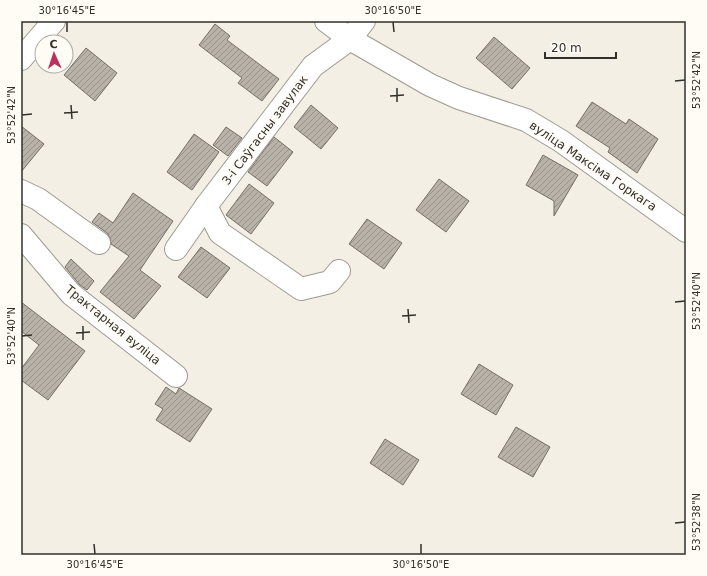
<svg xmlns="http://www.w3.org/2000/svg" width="707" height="576" font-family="'DejaVu Sans',sans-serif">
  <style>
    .building { fill: url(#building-hatch); stroke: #756f67 }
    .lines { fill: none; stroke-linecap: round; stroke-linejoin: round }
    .minor-casing { stroke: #9e9a90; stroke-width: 24 }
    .minor { stroke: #fff; stroke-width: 22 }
    .ticks { fill: none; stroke: #32302c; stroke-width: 1.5 }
    .labels { text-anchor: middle; stroke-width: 3.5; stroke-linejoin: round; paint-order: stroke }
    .street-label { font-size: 12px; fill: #32302c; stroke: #fffcf6 }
    .neatline { fill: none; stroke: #32302c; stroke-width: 1.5 }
    .ticks-label { font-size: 10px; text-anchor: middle; fill: #32302c }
  </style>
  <defs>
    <pattern id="building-hatch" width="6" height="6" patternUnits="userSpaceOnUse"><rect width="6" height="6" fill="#b8b2a9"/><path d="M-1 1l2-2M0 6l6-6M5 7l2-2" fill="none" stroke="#96918a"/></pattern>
  </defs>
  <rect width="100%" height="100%" fill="#f3efe4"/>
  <g class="building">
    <polygon points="215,24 230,36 227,40 279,79 262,101 238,83 242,78 199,45"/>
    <polygon points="494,37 530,68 512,89 476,58"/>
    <polygon points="86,48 117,73 95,101 64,75"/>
    <polygon points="592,102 626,124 629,119 658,139 637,173 608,152 610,148 576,126"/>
    <polygon points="311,105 338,128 321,149 294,127"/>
    <polygon points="21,126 44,144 21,172"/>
    <polygon points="226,127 242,138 228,156 213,145"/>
    <polygon points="194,134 219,152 192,190 167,172"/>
    <polygon points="274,137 293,152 267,186 248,172"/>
    <polygon points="543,155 578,175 554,216 554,201 526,185"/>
    <polygon points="439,179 469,201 446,232 416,210"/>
    <polygon points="249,184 274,203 251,234 226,215"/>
    <polygon points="133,193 173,221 140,270 161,286 134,319 100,292 129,256 111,244 110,238 107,233 92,222 99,213 113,223"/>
    <polygon points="367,219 402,243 384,269 349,244"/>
    <polygon points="201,247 230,268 207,298 178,277"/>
    <polygon points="71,259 94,281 87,290 80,285 65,267"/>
    <polygon points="21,302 85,351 48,400 21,380 21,369 39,345 21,331"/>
    <polygon points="479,364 513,385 496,415 461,394"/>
    <polygon points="166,387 176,394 179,388 212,409 190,442 156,420 163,409 155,404"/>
    <polygon points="516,427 550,447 533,477 498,457"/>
    <polygon points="385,439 419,460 403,485 370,463"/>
  </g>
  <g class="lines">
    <g class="minor-casing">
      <g id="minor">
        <polyline points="326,21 350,39 430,85 459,98 526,120 561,141 686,231"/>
        <polyline points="21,59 54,21"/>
        <polyline points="21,191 38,199 99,243"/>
        <polyline points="206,206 220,233 301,289 330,282 339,271"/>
        <polyline points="21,235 71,294 176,376"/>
        <polyline points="176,249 206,206 313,66 350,39 364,21"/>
      </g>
    </g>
    <use href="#minor" class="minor"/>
  </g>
  <path class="ticks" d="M67,22V32M393,22L394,32M675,81L685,80M397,88V102M390,96L404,95M71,105L72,119M64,113L78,112M22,115L32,114M675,302L685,301M408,309L409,323M402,316L416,315M83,326V340M76,333L90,332M22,336L32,335M675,523L685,522M94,544L95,554M421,544V554"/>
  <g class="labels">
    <g class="street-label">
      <text transform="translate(265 130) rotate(-53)" y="4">3-і Саўгасны завулак</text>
      <text transform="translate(593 166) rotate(34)" y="4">вуліца Максіма Горкага</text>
      <text transform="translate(113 325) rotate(39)" y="4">Трактарная вуліца</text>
    </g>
  </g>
  <rect width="707" height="576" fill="none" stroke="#fffcf6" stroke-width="44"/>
  <g transform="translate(54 54) rotate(357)"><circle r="19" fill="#fffcf6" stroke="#adaaa5"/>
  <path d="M0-3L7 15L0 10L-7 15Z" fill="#be305f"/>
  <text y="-6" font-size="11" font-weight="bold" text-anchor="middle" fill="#32302c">С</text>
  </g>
  <path d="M545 52v6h71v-6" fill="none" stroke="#32302c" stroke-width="2"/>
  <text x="551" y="52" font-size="12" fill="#32302c" stroke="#fffcf6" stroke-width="3" paint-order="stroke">20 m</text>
  <rect x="22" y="22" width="663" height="532" class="neatline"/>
  <g class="ticks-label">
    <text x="67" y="14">30°16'45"E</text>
    <text x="393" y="14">30°16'50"E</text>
    <text transform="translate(696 80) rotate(-90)" y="4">53°52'42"N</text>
    <text transform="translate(11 115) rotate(-90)" y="4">53°52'42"N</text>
    <text transform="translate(696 301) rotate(-90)" y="4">53°52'40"N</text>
    <text transform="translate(11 336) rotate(-90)" y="4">53°52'40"N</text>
    <text transform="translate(696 522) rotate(-90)" y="4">53°52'38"N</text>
    <text x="95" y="568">30°16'45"E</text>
    <text x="421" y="568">30°16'50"E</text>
  </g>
</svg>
